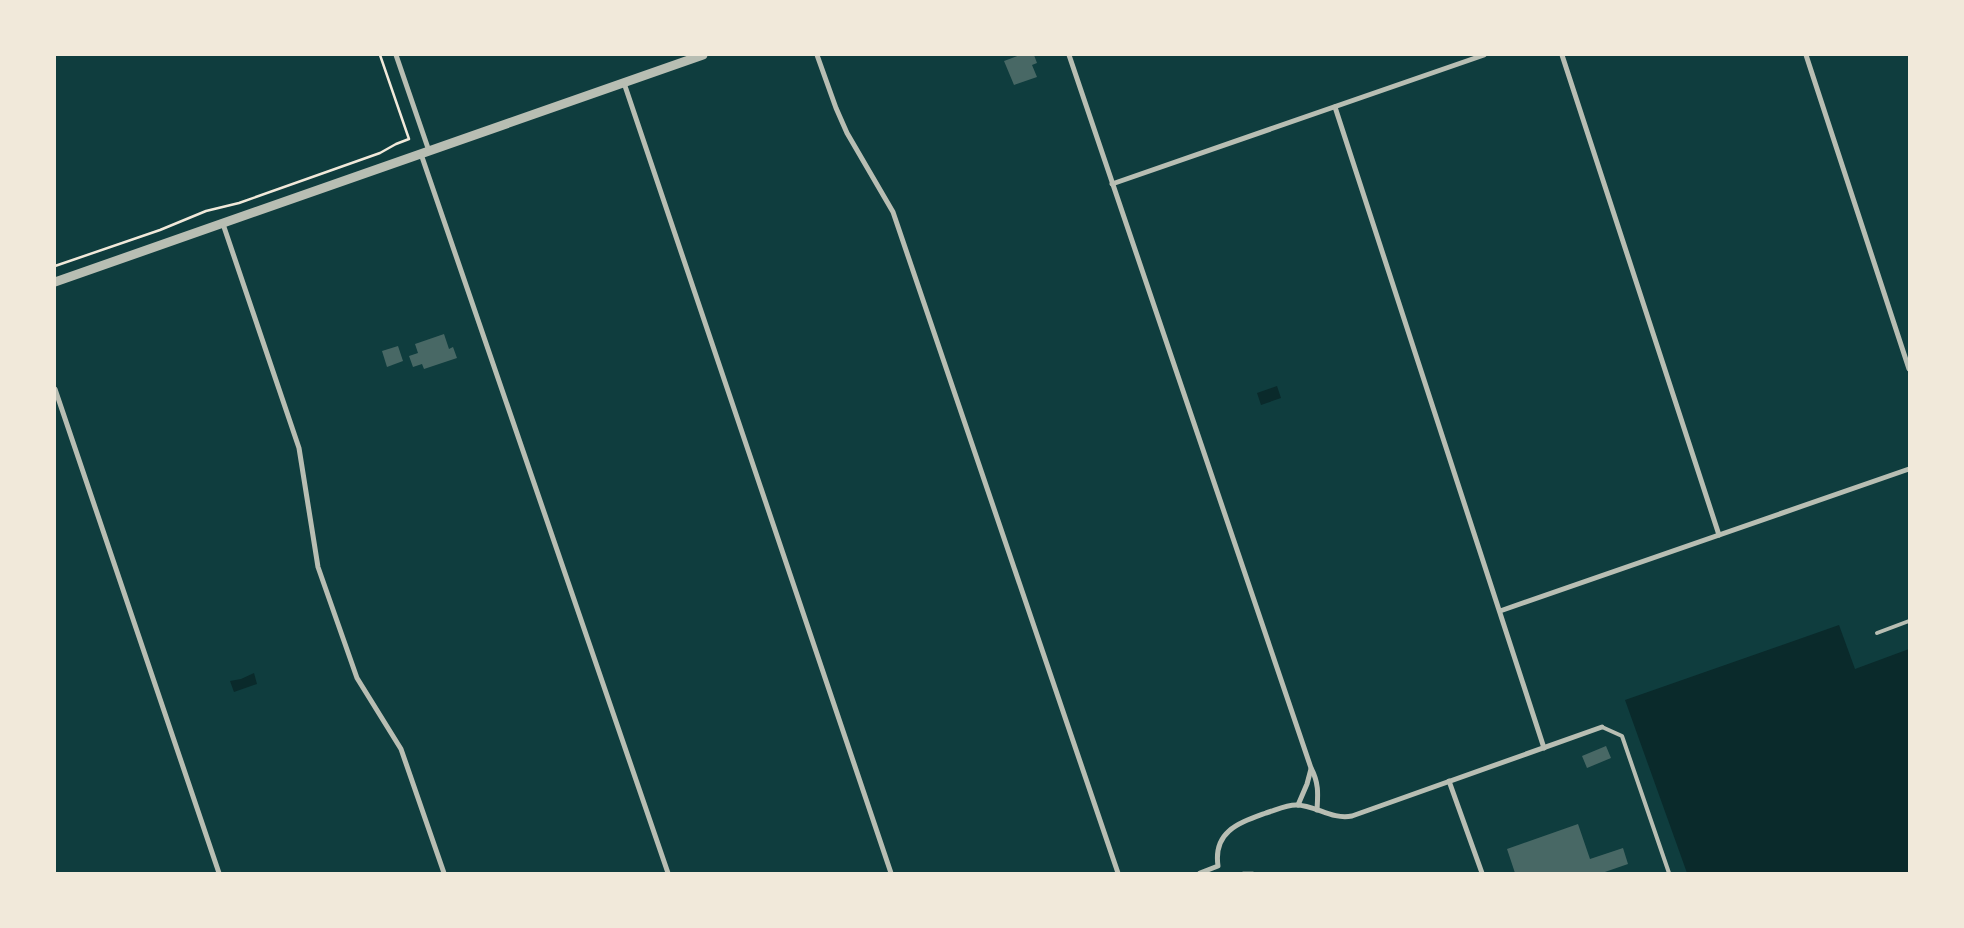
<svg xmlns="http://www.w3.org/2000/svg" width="1964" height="928" viewBox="0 0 1964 928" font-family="Karla,sans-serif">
<rect width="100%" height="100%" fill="#0f3d3e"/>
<g fill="#0a2a2b">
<path d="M1277,386L1281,398L1261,405L1257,393Z"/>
<path d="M1839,625L1855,669L1909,649V873H1687L1625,700Z"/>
<path d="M254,673L257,684L234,692L230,681L241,679Z"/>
</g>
<g fill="#486865">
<path d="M1020,55H1034L1037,63L1032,65L1037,77L1014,85L1004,61Z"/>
<path d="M444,334L449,349L453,347L457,358L424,369L422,364L413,367L409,356L418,353L415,344Z"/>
<path d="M398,346L403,361L387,367L382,351Z"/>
<path d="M1606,746L1611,758L1587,768L1582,756Z"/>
<path d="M1578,824L1590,859L1623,848L1628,864L1602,873H1515L1507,849Z"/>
</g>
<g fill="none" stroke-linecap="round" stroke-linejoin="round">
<g stroke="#f1e9da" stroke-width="2.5">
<path d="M55,266L160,230L206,211L239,203L380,153L396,144L409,139L380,55"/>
<path d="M1243,873H1253"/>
</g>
<g stroke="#b8beb3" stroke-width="4">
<path d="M1877,633L1909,621"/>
<path d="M1602,727L1622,736L1669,873"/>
</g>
<g stroke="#b8beb3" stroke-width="5">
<path d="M396,55L429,151"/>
<path d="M817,55L836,108L847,133L893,212L1118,873"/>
<path d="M1069,55L1311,768C1319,783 1318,794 1317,810"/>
<path d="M1562,55L1719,535"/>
<path d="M1806,55L1909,369"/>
<path d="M624,83L891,873"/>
<path d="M1335,107L1544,748"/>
<path d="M421,154L668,873"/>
<path d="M1112,184L1484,55"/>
<path d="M223,224L299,448L318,567L357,678L401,749L444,873"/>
<path d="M55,389L219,873"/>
<path d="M1500,611L1909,469"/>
<path d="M1449,781L1482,873"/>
<path d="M1298,805L1307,784L1311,769"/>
<path d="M1200,873L1218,866C1213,831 1239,823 1266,813C1276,810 1286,805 1296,805C1316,805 1331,820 1352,816L1602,727"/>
</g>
<path stroke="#b8beb3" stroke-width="9" d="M55,282L703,55"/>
</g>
<rect width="1964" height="928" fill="none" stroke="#f1e9da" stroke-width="112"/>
</svg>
